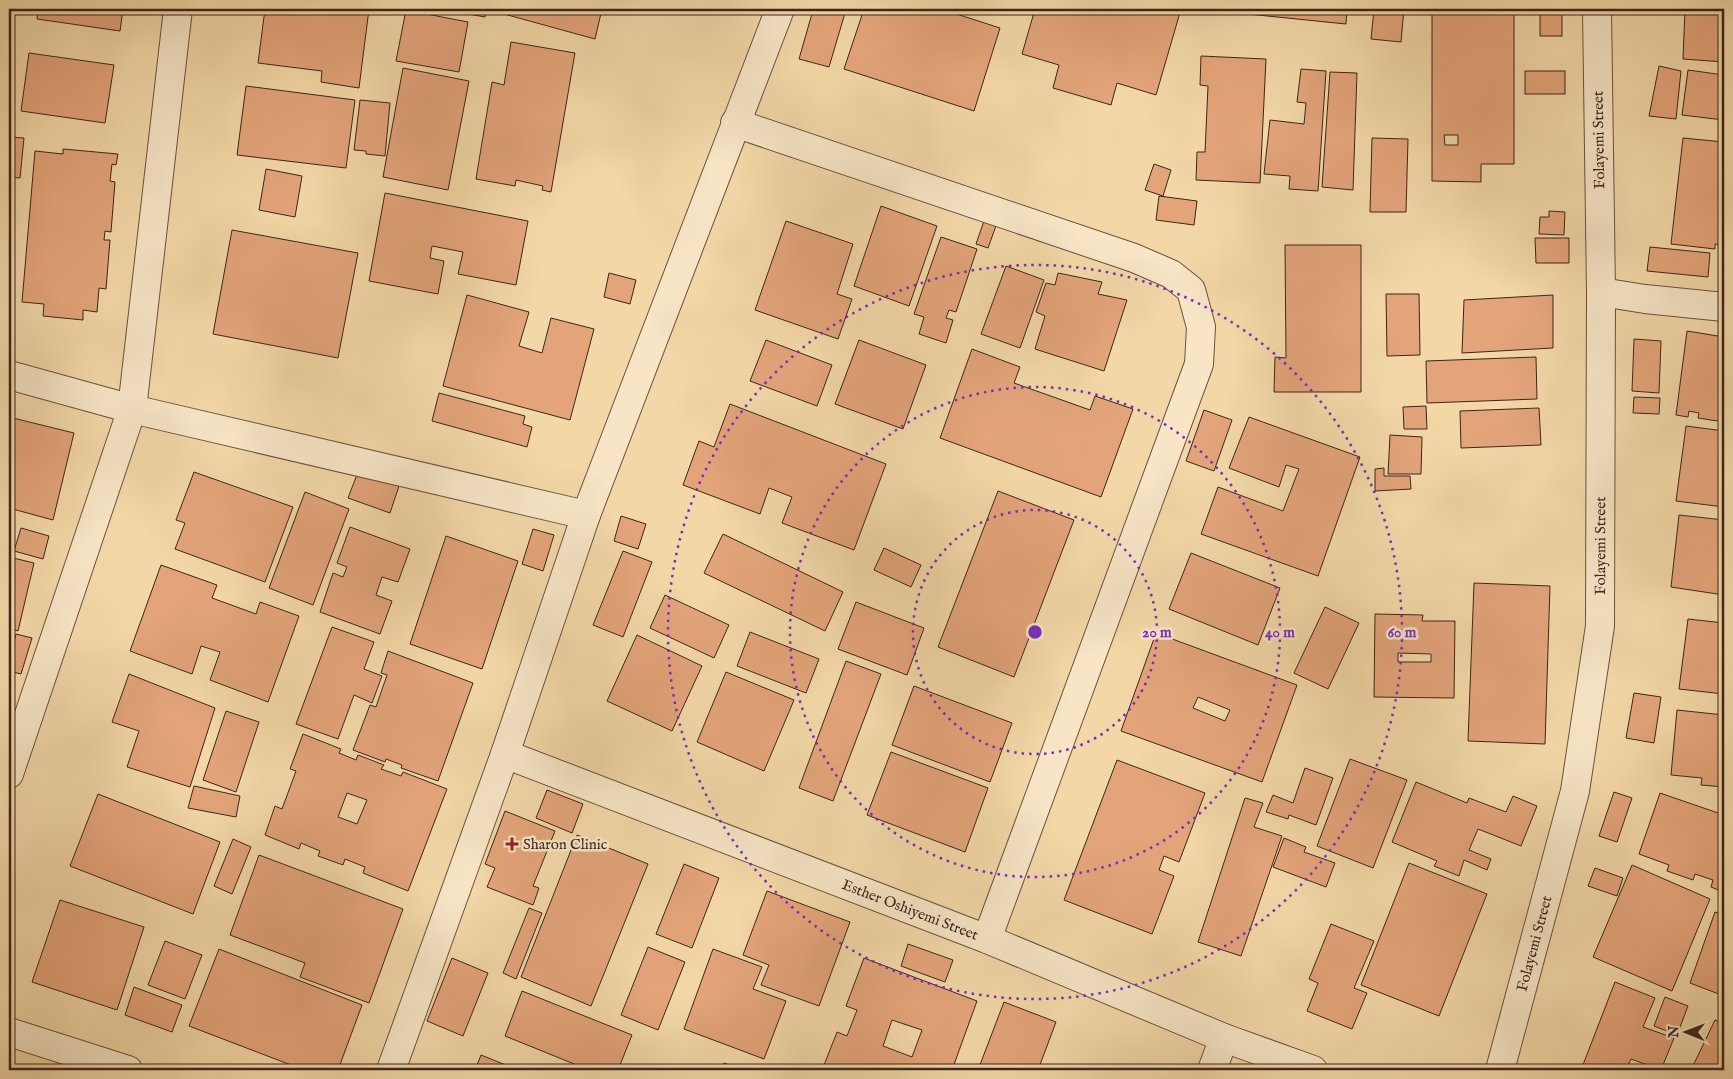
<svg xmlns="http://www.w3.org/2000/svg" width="1733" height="1079" viewBox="0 0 1733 1079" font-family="'IM FELL English',serif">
<rect width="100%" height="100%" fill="#f3d7a7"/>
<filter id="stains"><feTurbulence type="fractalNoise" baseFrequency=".004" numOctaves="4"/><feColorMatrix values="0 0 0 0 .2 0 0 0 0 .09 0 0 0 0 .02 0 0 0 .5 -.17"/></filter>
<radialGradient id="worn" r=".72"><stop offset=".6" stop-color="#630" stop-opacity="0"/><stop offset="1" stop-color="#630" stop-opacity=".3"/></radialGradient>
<g fill="#e3a47a" stroke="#3d251c" fill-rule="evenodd">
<path d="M38,9H123L120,31L37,19Z"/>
<path d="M265,9H369L359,88L321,82L322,71L258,63Z"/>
<path d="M440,9H487L485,17Z"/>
<path d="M506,9H602L595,39L504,14Z"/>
<path d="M823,9H832L845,13L829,67L799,59L813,10L822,12Z"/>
<path d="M864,9H941L1000,28L974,111L844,69Z"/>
<path d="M1035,9H1181L1156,95L1117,83L1111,105L1053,88L1059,65L1022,54Z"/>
<path d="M1228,9H1347L1346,24L1228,12Z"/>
<path d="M1374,9H1404L1401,42L1371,39Z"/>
<path d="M1514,9V164H1481V182L1432,181V10ZM1444,135H1458V145H1445Z"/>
<rect x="1540" y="9" width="22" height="27"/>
<path d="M1685,9H1724V62L1683,59Z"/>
<path d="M406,10L468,22L459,72L396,61Z"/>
<path d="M511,42L575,53L551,192L542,190L543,186L516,180L515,186L476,179L492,82L504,85Z"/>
<path d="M29,53L114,65L105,123L21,111Z"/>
<path d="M1201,56L1266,59L1260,183L1196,180L1197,152H1205L1208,86L1200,85Z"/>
<path d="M1659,66L1681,71L1676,119L1649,116Z"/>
<path d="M403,68L469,81L448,190L383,177Z"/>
<path d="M1301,69L1326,71L1318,191L1289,189L1290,176L1264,174L1270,120L1304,124L1306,103L1297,102Z"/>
<path d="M1688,70L1724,75V120L1682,115Z"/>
<rect x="1525" y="71" width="40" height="23"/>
<path d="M1330,72L1357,73L1353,190L1322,187Z"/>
<path d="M246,86L355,100L346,168L237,155Z"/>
<path d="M360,100L390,103L385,156L366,154V151L354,150Z"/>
<path d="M9,137L24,138L20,178L9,177Z"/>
<path d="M1372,138L1408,139L1406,212H1370Z"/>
<path d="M1683,138L1724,142V245L1715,244V249L1671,244Z"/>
<path d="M63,149L118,154L116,165L112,164L110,181L115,182L111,232L105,231L104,240H110L106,289L99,288L97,312L83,310V320L43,316L44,304L22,302L35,151L63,154Z"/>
<path d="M1154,164L1171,170L1163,196L1145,190Z"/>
<path d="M266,169L302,176L295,217L259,210Z"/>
<path d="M385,193L528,221L516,285L458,274L463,252L432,246L430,258L444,261L438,294L369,281Z"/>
<path d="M1159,196L1197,201L1194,225L1156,220Z"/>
<path d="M881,206L937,226L909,306L854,286Z"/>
<path d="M1549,211L1565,212L1564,235L1539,234L1540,217H1549Z"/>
<path d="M985,218L997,223L988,248L976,244Z"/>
<path d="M786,221L853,244L837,294L852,299L838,339L755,310Z"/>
<path d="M232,230L358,253L338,358L213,334Z"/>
<path d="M941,237L977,249L956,312L949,310L946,318L953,320L946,343L919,334L924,317L914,314Z"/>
<path d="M1535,238H1569V263H1536Z"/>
<path d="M1285,245H1361V392H1274L1275,357L1286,358Z"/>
<path d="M1650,247L1710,253L1708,277L1647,271Z"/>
<path d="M1006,266L1044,280L1020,348L981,334Z"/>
<path d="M609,273L636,280L630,304L604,297Z"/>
<path d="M1058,273L1102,282L1098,294L1127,300L1104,371L1035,349L1045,316L1036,312L1046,283L1055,285Z"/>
<path d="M1386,294H1419L1420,355L1387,356Z"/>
<path d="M467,295L529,312L519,346L542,353L551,318L594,329L570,420L443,386Z"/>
<path d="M1553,295V348L1462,353L1464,300Z"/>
<path d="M1687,331L1724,337V422L1698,418L1699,413L1689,411L1688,417L1676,415Z"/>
<path d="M1634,339L1661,341L1659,393L1632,391Z"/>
<path d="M766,340L832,365L817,406L750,381Z"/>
<path d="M859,340L926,365L903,429L835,404Z"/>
<path d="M972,349L1020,367L1014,383L1090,410L1095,396L1133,409L1101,497L940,438Z"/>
<path d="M1536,357L1537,399L1427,403L1426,361Z"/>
<path d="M439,393L525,416L523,424L532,427L527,447L432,421Z"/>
<path d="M1634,397L1660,398L1659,414L1633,413Z"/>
<path d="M730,404L886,464L854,550L782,523L792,497L769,488L760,514L683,485L699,441L714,447Z"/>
<path d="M1426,406L1427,429H1404L1403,407Z"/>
<path d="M1539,408L1541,445L1461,448L1460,411Z"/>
<path d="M1204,410L1232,420L1214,471L1186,461Z"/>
<path d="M9,417L74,433L53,520L9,508Z"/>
<path d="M1249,417L1360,457L1318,576L1201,534L1218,487L1283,511L1299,469L1286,465L1279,487L1229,468Z"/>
<path d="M1686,426L1724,431V507L1676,501Z"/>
<path d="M1390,435L1422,437L1421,474H1388Z"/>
<path d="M1384,468V476H1410L1411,489L1375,491V469Z"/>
<path d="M194,472L293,507L265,582L175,549L185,523L176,520Z"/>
<path d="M358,472L399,486L390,513L348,498Z"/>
<path d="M998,491L1074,520L1014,677L938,647Z"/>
<path d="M305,492L349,509L313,605L269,588Z"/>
<path d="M1679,515L1724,520V595L1671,587Z"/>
<path d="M621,516L646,524L638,549L614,541Z"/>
<path d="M350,527L410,549L398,582L382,577L376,595L392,601L380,634L320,612L333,573L343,577L347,567L337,563Z"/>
<path d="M21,528L49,536L43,559L14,551Z"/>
<path d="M533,529L554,535L543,571L522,564Z"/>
<path d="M723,534L843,592L825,631L704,573Z"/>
<path d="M446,536L518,561L482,669L410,644Z"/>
<path d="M884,548L921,565L911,587L874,570Z"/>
<path d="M623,551L652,562L623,637L593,625Z"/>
<path d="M1191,553L1280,588L1258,645L1169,609Z"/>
<path d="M9,557L34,563L18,631L9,628Z"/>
<path d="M161,565L217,585L212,598L256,614L260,602L299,616L268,702L210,680L220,652L201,646L192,674L130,651Z"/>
<path d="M1474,583L1550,586L1545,744L1468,741Z"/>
<path d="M665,595L729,625L714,658L650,628Z"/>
<path d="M856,602L924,628L907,675L838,649Z"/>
<path d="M1325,607L1359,623L1328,689L1294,673Z"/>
<path d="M1375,614L1423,615L1422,621H1455L1454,698L1374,697ZM1398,653L1431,654V662H1398Z"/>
<path d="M1688,619L1724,623V694L1679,689Z"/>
<path d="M332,627L374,642L364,669L382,676L372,703L354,695L338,739L296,724Z"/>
<path d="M750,632L819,659L806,693L737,666Z"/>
<path d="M1156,633L1297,685L1262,782L1121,731ZM1198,697L1230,710L1225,721L1193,708Z"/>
<path d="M16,634L32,638L21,674L9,671V659Z"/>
<path d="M637,635L702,666L672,731L607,701Z"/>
<path d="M388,651L473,683L438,781L401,768L402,765L386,759L385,762L353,750L370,705L376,707L387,675L381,673Z"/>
<path d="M846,661L881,674L833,801L799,788Z"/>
<path d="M726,672L794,700L764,771L697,742Z"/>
<path d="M129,674L215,708L190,787L127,767L139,731L112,722Z"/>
<path d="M914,686L1012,723L990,782L892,745Z"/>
<path d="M1634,693L1661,697L1654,743L1626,738Z"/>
<path d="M1677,710L1724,715V787L1701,785L1702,778L1671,775Z"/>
<path d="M226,711L259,722L236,792L203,780Z"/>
<path d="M303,734L341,749L339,753L356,760L358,755L384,765L381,769L401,776L403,772L447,789L408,891L363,873L365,867L345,859L343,865L318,856L320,851L301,843L299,849L265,835L275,806L282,809L296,771L290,769ZM347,793L367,800L357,824L338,817Z"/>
<path d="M891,752L988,788L965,852L867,815Z"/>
<path d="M1350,759L1407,780L1373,868L1317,846Z"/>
<path d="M1117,760L1205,793L1179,862L1164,856L1159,870L1174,876L1152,934L1064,900Z"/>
<path d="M1305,768L1333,778L1316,825L1289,815L1288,819L1266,812L1273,795L1293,803Z"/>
<path d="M1416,782L1467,803L1469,798L1506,812L1513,796L1537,806L1521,846L1478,829L1469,850L1491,859L1487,870L1464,860L1459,876L1434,866L1437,861L1392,842Z"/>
<path d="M194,786L240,796L236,817L188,808Z"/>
<path d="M547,790L583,804L572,833L536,818Z"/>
<path d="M1614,792L1632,798L1617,842L1599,836Z"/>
<path d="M1660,793L1724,815V892L1711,887L1713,880L1695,874L1693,880L1667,871L1669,865L1639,854Z"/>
<path d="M98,794L220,842L193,914L70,866Z"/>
<path d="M1245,798L1263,803L1254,827L1282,836L1241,956L1198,942Z"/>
<path d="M505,811L555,831L533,886L539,888L533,905L487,887L495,868L485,864Z"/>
<path d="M577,835L648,864L591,1006L521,977Z"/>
<path d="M1284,838L1306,847L1304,852L1335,863L1326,887L1273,867Z"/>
<path d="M233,839L251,847L232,894L214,886Z"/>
<path d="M259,855L403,909L369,1003L300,977L305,963L230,935Z"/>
<path d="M1409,863L1487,894L1439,1016L1361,985Z"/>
<path d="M684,864L719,878L692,948L656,934Z"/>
<path d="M1632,865L1710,899L1672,991L1593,957Z"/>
<path d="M1595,868L1623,878L1617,896L1588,886Z"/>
<path d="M767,891L850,922L819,1006L761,985L769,965L743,955Z"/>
<path d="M60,900L144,927L117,1010L32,982Z"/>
<path d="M529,908L542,913L516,979L503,973Z"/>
<path d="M1715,912L1724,915V996L1690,983Z"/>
<path d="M1331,924L1374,941L1354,988L1367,993L1352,1029L1307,1011L1318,983L1309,979Z"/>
<path d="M165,941L202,955L185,999L148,985Z"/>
<path d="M908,944L953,960L945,982L901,966Z"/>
<path d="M648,947L685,962L658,1030L621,1015Z"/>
<path d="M219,949L362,1005L338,1070H304L189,1026Z"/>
<path d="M713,949L762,967L753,989L786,1001L764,1059L684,1029Z"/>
<path d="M452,958L488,973L463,1036L427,1021Z"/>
<path d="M864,958L977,1001L952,1070H838L824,1065L837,1032L847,1036L857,1010L846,1006ZM892,1020L922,1030L912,1057L883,1046Z"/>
<path d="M1615,982L1655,998L1643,1027L1674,1038L1661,1070L1631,1059L1626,1070H1581Z"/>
<path d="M134,987L182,1005L172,1032L125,1015Z"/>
<path d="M522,991L632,1035L618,1070H589L505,1036Z"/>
<path d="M1665,997L1688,1006L1677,1035L1654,1026Z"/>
<path d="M1004,1002L1056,1022L1038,1070H978Z"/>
<path d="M1715,1020L1724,1024V1070H1691Z"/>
<path d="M481,1055L518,1070H475Z"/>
<path d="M724,1063L743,1070H721Z"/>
</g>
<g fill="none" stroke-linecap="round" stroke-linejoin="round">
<g stroke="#6a523f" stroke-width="30">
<g id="minor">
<path d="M735,123L1134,258L1171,274L1191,290L1201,327L1199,364L987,939"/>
<path d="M1601,292L1645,299L1724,307"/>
<path d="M9,375L132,409L586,515"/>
<path id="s1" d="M505,754L987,939L1224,1038L1313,1070"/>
<path d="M9,774L132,409L178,9"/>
<path d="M9,1032L128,1070"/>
<path d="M391,1070L505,754L586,515L780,9"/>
<path d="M1212,1070L1224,1038"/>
<path id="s2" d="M1500,1070L1575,791L1600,626L1601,292L1597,9"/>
</g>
</g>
<use href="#minor" stroke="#f7e5c6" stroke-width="28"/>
</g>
<g fill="none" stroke="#7b2cbf" stroke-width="2.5" stroke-dasharray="2.5 5">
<circle cx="1035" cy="632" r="122"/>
<circle cx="1035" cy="632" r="245"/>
<circle cx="1035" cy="632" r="367"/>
</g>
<path fill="#8f2418" stroke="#f7e5c6" stroke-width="2" d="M509.5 836.5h5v5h5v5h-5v5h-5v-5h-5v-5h5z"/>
<g text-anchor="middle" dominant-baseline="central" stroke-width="5" stroke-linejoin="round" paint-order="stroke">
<g font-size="15" fill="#3d251c" stroke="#f7e5c6">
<text transform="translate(1599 140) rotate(-91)">Folayemi Street</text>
<text stroke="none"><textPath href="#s2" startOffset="536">Folayemi Street</textPath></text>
<text stroke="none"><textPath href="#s1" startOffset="434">Esther Oshiyemi Street</textPath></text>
<text stroke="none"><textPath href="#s2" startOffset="131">Folayemi Street</textPath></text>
</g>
<g font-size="15" fill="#3d251c" stroke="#f7e5c6" text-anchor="start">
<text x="523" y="844">Sharon Clinic</text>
</g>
</g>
<circle cx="1035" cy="632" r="8" fill="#7b2cbf" stroke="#f7e5c6" stroke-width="2.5"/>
<g font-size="15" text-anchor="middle" font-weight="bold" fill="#7b2cbf" stroke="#f7e5c6" stroke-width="5" stroke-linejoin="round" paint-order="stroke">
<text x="1157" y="637">20 m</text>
<text x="1280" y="637">40 m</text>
<text x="1402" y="637">60 m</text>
</g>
<rect width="1733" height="1079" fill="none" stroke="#f3d7a7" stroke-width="30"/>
<rect x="10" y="10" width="1713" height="1059" fill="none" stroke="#3d251c" stroke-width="2.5"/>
<rect x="15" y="15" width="1703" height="1049" fill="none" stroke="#3d251c"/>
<g transform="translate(1686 1032) rotate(271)" stroke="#f7e5c6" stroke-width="4" paint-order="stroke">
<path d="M0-4L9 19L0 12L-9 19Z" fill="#3d251c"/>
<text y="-8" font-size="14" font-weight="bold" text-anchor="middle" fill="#3d251c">N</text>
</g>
<rect width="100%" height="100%" filter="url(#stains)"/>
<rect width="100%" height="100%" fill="url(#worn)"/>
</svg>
